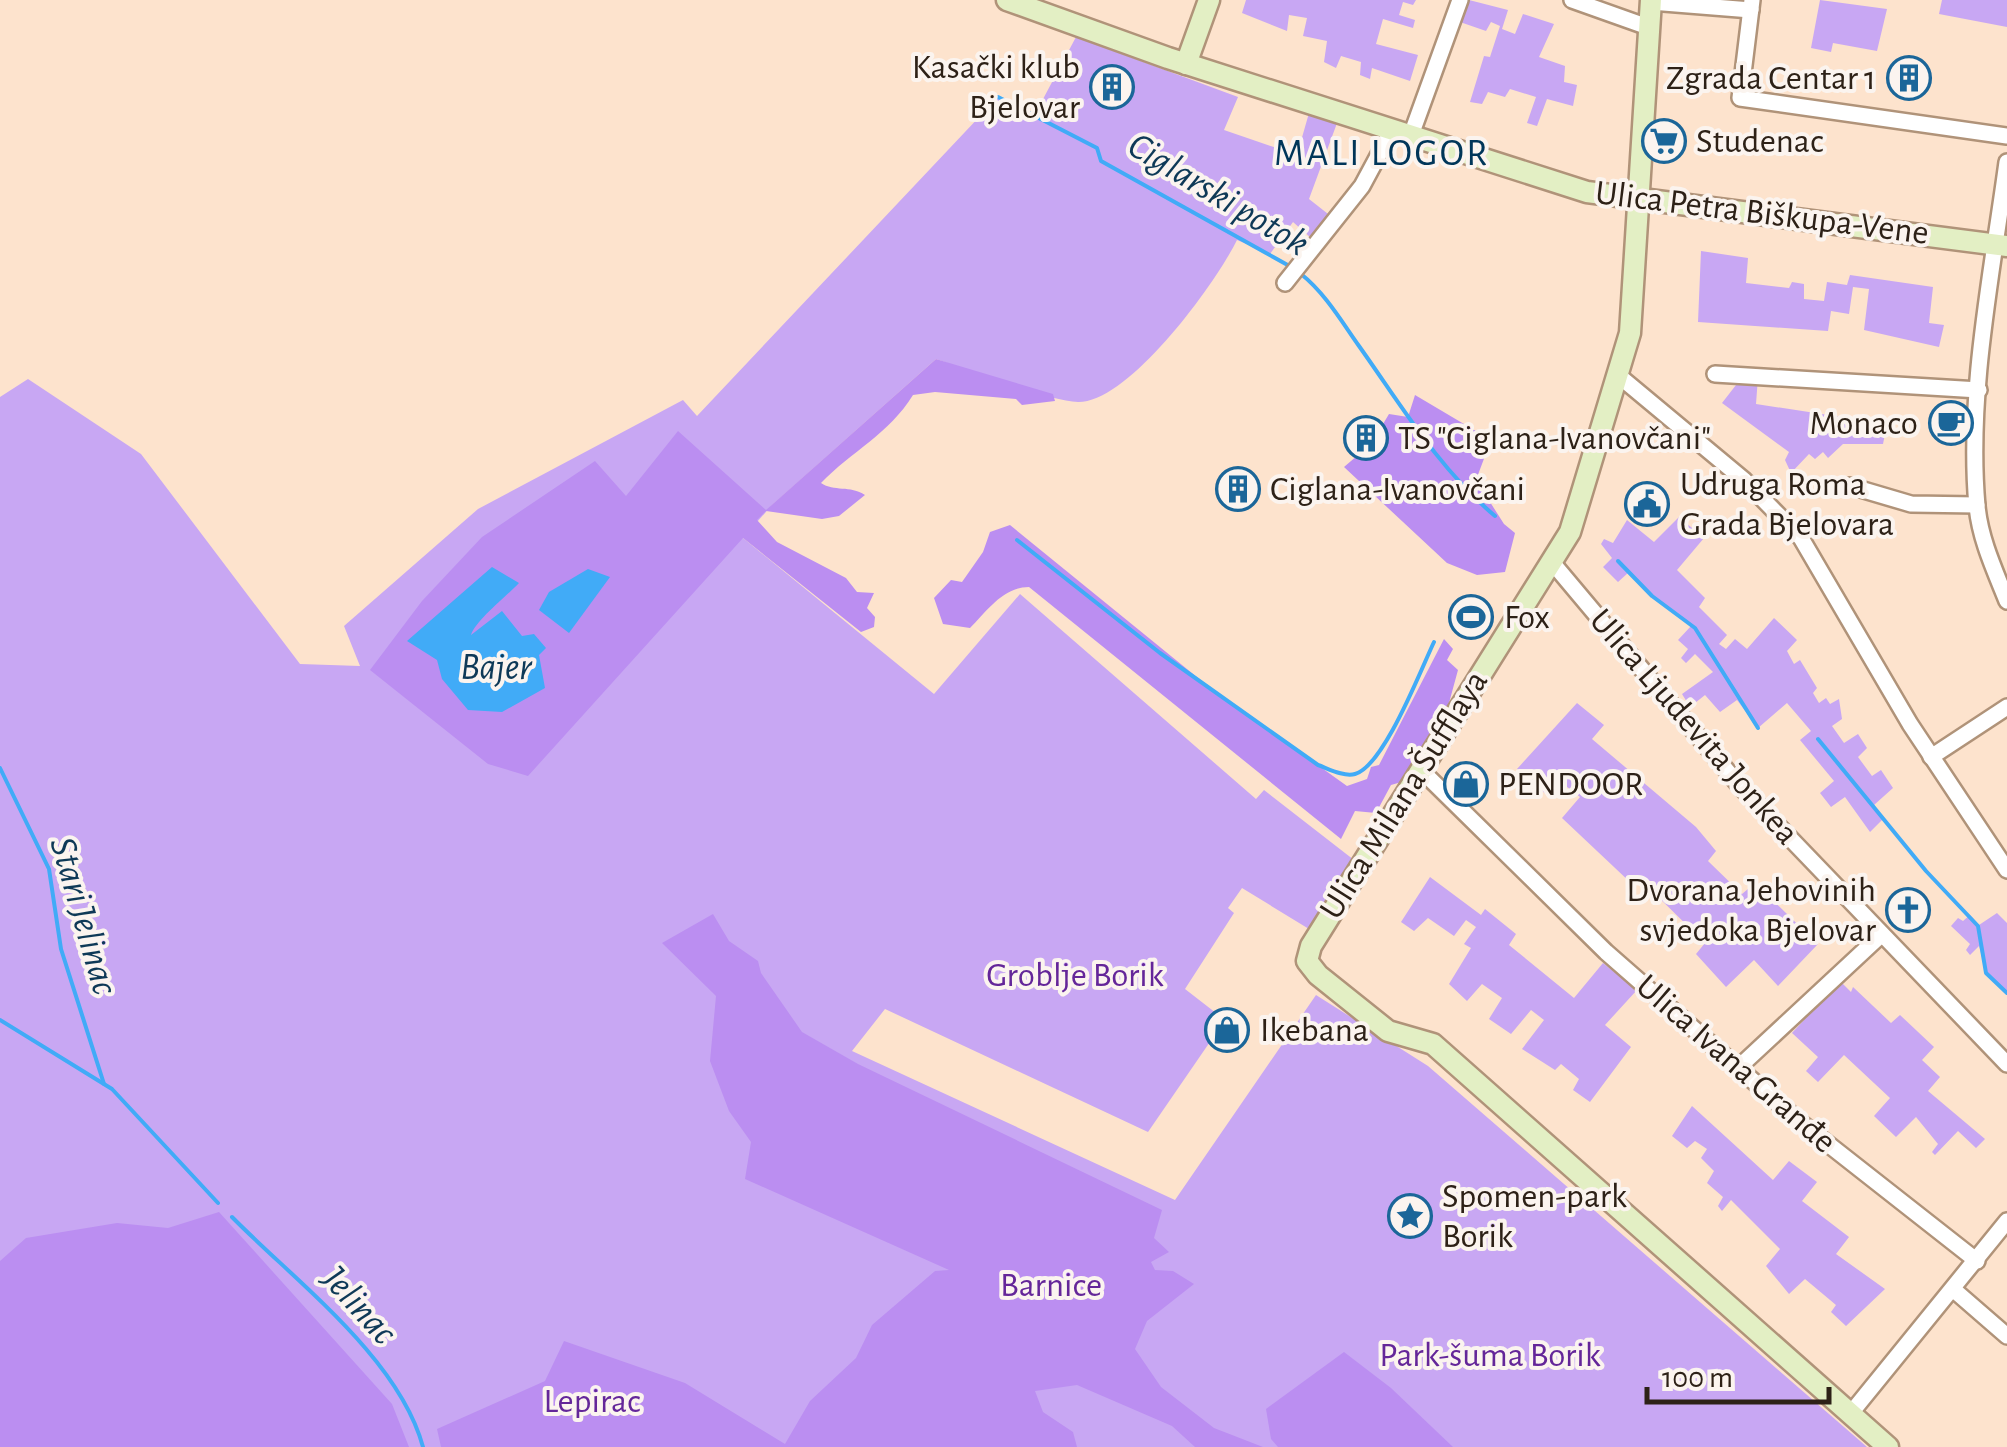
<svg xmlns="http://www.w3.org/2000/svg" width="2007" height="1447" viewBox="0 0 2007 1447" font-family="'Alegreya Sans',sans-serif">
<rect width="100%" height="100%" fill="#fde3cd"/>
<g fill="#c8a7f3">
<path d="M1246,0H1416L1413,5L1403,2L1399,15L1415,20L1413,28L1383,19L1376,44L1418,55L1410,81L1372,68L1370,79L1360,75L1361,62L1341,56L1336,68L1324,62L1327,41L1303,36L1307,18L1289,15L1287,31L1242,13Z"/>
<path d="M1469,0L1508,10L1502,29L1515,34L1523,14L1554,24L1539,57L1565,66L1564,82L1577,85L1573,106L1547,99L1537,126L1527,123L1536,97L1510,89L1505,97L1488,92L1482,104L1470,102L1484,56L1490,57L1500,26L1491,22L1486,31L1460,22Z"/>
<path d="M1820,0L1887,9L1877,51L1833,43L1831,52L1811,48Z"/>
<path d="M1942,0H2007V27L1939,14Z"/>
<path d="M1076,37L1238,97L1224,130L1297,155L1311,106L1340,115L1309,199L1337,221L1319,245L1293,222L1270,254L1237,240C1216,283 1129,403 1078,402C1047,401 968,370 936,359L772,505L743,538L934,694L1020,594L1256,799L1264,790L1354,860L1309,929L1242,888L1228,908L1234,913L1185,989L1225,1020L1148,1132L885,1009L852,1051L1175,1200L1316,995L1428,1066L1867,1447H0V397L28,379L141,454L300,664L360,666L344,626L478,509L683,400L697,416L998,97L1034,116Z"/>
<path d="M1701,251L1748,258L1746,283L1789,288L1792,282L1804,284V299L1824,301L1827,282L1847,285L1850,275L1933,287L1929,323L1944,325L1939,347L1864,330L1869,289L1853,287L1849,314L1831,311L1828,331L1698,322Z"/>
<path d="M1743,376L1758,377L1756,404L1887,424L1883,444H1843L1828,458L1823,452L1815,459L1809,454L1791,473L1785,460L1789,452L1722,403Z"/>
<path d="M1679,517L1704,538L1677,570L1705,598L1699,607L1727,635L1719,644L1726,649L1735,639L1747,649L1774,618L1797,640L1787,651L1794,664L1800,660L1817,688L1813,693L1819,703L1826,698L1830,704L1839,699L1842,719L1832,726L1844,743L1858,734L1867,748L1858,757L1872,776L1881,770L1893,788L1874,805L1884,818L1870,832L1845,797L1831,807L1820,793L1834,781L1800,740L1811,731L1787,703L1758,728L1737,700L1720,712L1705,695L1690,707L1682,694L1713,672L1695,654L1686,663L1681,658L1688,649L1678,640L1692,625L1652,596L1629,572L1618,582L1603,567L1612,558L1601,544L1604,539L1613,543L1627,520L1654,542Z"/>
<path d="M1577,703L1604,725L1592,739L1696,827L1716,851L1708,861L1742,894L1755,883L1818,944L1778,986L1754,960L1726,987L1696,954L1705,943L1646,885L1637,877L1632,884L1562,818L1580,797L1562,783L1548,796L1517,769Z"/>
<path d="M1430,877L1481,915L1485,909L1516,934L1509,945L1574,998L1603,963L1637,990L1605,1025L1631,1047L1590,1102L1573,1090L1579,1079L1561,1064L1555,1070L1522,1049L1544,1020L1531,1010L1511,1034L1489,1019L1502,998L1482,984L1467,1001L1449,984L1471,948L1464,944L1476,927L1466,920L1454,936L1428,918L1414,931L1401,922Z"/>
<path d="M1997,913L2007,923V993L1986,973L1979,946L1970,955L1966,950L1970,944L1951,926L1958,918L1963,921L1970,915L1979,925Z"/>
<path d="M1840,981L1851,992L1853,987L1891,1023L1900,1015L1934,1047L1922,1060L1940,1077L1928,1091L1985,1139L1976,1148L1958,1131L1935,1155L1932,1152L1938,1144L1916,1117L1896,1137L1874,1116L1890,1098L1844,1055L1818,1082L1806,1071L1818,1057L1792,1033Z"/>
<path d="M1692,1106L1773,1180L1789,1161L1817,1182L1802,1201L1849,1237L1836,1254L1885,1289L1846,1326L1831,1312L1836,1305L1805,1279L1789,1294L1766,1266L1780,1249L1731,1200L1722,1211L1718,1206L1723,1197L1707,1183L1714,1171L1701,1158L1707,1149L1695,1141L1687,1148L1672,1136Z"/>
</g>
<g fill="#bb8ef1">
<path d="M936,359L1053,394L1055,401L1022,405L1016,399L935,392L913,395C889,434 852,451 821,483C834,492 850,485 865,495L839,516L822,519L766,511L757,520L777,542L846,578L857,592L874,593L867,608L875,617L874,627L861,632L743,538L528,776L488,764L370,670L422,601L482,537L595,461L626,496L678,431L766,510Z"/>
<path d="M1415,395L1491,440L1476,480L1504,524L1515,533L1505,572L1477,575L1447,563L1344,467L1371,444L1389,414L1408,417Z"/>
<path d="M1010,525L1214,691L1347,786L1367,779L1371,767L1379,765L1444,639L1453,649L1447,660L1458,670L1449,703L1405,781L1391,785L1376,813L1355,811L1341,839L1029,587C1003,587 987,611 970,628L943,624L934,598L951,580L962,582L983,552L990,532Z"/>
<path d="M713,914L729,941L758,961L761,973L802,1032L858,1064L1162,1210L1154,1238L1169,1252L1151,1262L1155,1270L1173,1271L1194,1284L1147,1321L1135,1349L1161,1387L1214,1428L1263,1447H1195L1172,1426L1077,1385L1035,1391L1043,1412L1073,1432L1077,1447H441L437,1429L545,1381L564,1341L685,1383L785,1444L810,1401L856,1358L872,1325L935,1271L949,1270L745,1179L751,1142L729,1111L710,1061L716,996L662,943Z"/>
<path d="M219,1212L392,1404L409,1447H0V1261L26,1238L117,1223L168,1228Z"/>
<path d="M1344,1352L1391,1388L1453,1447H1278L1271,1439L1266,1409Z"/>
</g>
<g fill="#41abf7">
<path d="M492,567L519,583C506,597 476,620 471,635L502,611L522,636L534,634L546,648L539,655L545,688L502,712L468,710L442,679L437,660L407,641Z"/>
<path d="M588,569L610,577L569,633L539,610L549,592Z"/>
</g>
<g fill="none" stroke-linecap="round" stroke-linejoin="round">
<g stroke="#41abf7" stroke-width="4">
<path d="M998,97L1097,148L1101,161L1293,268"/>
<path d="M1301,274C1325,293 1342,322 1359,346C1401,405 1439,469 1495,516"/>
<path d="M1017,540L1160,653L1318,765C1329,769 1344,777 1355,774C1384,766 1421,669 1434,642"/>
<path d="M1618,561L1652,596L1695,628L1758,728"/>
<path d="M1818,739L1926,871L1978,926L1986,973L2007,993"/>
<path d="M0,768L49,869L61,949L104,1084"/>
<path d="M0,1020L112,1089L218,1203"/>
<path d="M232,1217C295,1281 399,1358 423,1447"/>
</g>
<g stroke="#b09379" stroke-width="20">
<g id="street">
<path d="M1572,0L1648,27"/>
<path d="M1752,0L1740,98L2007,136"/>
<path d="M1651,2L1751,10"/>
<path d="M1410,138L1460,0"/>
<path d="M2007,162C1992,274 1967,393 1977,506C1980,539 1995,571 2007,601"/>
<path d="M1285,283L1362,186L1391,132"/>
<path d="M1715,374L1979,390"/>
<path d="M1619,376L1744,480L1801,538L1910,724L2007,870"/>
<path d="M1850,486L1911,504L1977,505"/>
<path d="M1551,561L1739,785L2007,1064"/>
<path d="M1931,757L2007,707"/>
<path d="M1420,769L1606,952L1800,1122L1977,1261"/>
<path d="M1738,1068L1881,935"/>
<path d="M1954,1290L2007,1336"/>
<path d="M1851,1413L2007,1221"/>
</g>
</g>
<g stroke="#b09379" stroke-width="25">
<g id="secondary">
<path d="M1007,0L1168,58L1587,192L2007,246"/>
<path d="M1651,0L1630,333L1570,532L1311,946L1307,961L1318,975L1388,1031L1433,1044L1888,1447"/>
<path d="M1186,64L1209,0"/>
</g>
</g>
<use href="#street" stroke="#fff" stroke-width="15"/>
<use href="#secondary" stroke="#e3efc4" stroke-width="20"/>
</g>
<defs>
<g id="building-ring" transform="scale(2.25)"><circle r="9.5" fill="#fbf4ef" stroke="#1b6699" stroke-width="1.5"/><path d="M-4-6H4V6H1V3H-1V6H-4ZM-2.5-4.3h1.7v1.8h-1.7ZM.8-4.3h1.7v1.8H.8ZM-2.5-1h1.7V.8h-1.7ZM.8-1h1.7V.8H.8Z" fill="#1b6699"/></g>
<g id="supermarket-ring" transform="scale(2.25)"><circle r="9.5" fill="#fbf4ef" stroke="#1b6699" stroke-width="1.5"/><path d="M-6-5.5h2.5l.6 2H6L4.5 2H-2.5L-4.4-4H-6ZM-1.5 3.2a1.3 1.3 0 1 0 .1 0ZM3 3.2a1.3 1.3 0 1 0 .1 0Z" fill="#1b6699"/></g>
<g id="cafe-ring" transform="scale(2.25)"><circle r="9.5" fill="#fbf4ef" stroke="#1b6699" stroke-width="1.5"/><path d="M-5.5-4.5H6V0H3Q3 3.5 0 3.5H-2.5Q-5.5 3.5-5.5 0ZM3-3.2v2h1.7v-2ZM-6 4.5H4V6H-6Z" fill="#1b6699"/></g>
<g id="civic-ring" transform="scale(2.25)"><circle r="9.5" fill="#fbf4ef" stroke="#1b6699" stroke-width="1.5"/><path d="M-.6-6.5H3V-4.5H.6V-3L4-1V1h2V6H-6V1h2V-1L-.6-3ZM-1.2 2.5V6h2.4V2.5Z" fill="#1b6699"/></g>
<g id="stadium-ring" transform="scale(2.25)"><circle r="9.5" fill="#fbf4ef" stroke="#1b6699" stroke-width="1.5"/><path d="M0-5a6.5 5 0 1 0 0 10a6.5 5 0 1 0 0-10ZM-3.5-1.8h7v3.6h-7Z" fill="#1b6699"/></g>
<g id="shop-ring" transform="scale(2.25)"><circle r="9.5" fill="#fbf4ef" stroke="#1b6699" stroke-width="1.5"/><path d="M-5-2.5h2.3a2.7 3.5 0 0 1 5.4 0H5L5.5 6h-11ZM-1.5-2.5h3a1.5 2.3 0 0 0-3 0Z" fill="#1b6699"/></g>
<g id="church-ring" transform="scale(2.25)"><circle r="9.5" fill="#fbf4ef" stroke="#1b6699" stroke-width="1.5"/><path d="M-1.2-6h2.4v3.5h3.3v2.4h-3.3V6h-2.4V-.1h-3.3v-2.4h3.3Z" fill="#1b6699"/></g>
<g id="sight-ring" transform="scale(2.25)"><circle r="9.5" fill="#fbf4ef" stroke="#1b6699" stroke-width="1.5"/><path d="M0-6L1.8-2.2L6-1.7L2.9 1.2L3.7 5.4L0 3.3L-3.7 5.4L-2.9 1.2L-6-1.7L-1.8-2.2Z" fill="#1b6699"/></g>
</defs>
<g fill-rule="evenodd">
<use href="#building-ring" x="1909" y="78"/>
<use href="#building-ring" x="1112" y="87"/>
<use href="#supermarket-ring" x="1664" y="141"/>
<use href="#cafe-ring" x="1951" y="423"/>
<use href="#building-ring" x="1366" y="438"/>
<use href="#building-ring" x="1238" y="489"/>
<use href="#civic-ring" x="1647" y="504"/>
<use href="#stadium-ring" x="1471" y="617"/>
<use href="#shop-ring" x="1466" y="784"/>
<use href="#church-ring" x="1908" y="910"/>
<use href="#shop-ring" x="1227" y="1030"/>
<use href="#sight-ring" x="1410" y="1216"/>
</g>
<g text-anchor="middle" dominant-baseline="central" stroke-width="8" stroke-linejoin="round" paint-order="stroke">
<g font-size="35" fill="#2d2117" stroke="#fbf4ef" text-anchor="start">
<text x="1080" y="67" text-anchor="end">Kasački klub<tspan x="1080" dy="40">Bjelovar</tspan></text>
<text x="1876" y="78" text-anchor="end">Zgrada Centar 1</text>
<text x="1696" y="141">Studenac</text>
<text x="1918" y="423" text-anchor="end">Monaco</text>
<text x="1398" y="438">TS "Ciglana-Ivanovčani"</text>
<text x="1680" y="484">Udruga Roma<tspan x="1680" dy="40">Grada Bjelovara</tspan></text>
<text x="1270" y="489">Ciglana-Ivanovčani</text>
<text x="1504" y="617">Fox</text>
<text x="1498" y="784">PENDOOR</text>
<text x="1876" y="890" text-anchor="end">Dvorana Jehovinih<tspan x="1876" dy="40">svjedoka Bjelovar</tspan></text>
<text x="1260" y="1030">Ikebana</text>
<text x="1442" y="1196">Spomen-park<tspan x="1442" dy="40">Borik</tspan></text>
</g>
<g font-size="35" fill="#2d2117" stroke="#fbf4ef">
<text transform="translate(1762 213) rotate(7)">Ulica Petra Biškupa-Vene</text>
<text transform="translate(1694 727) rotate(49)">Ulica Ljudevita Jonkea</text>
<text transform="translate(1404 795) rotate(-58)">Ulica Milana Šufflaya</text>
<text transform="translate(1736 1064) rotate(41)">Ulica Ivana Granđe</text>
</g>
<g font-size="35" fill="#642699" stroke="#fbf4ef">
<text x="1075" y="975">Groblje Borik</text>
<text x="1051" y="1285">Barnice</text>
<text x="1490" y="1355">Park-šuma Borik</text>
<text x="592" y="1401">Lepirac</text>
</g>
<g font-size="38" letter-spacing="2.5" fill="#003659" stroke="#fbf4ef">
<text x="1382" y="154">MALI LOGOR</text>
</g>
<g font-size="38" font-style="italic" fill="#0e3957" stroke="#fbf4ef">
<text transform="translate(1218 195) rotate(31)">Ciglarski potok</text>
<text x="496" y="668">Bajer</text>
<text transform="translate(83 916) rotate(74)">Stari Jelinac</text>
<text transform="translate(359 1306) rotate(48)">Jelinac</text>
</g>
</g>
<path d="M1647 1387v15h182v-15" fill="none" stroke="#2d2117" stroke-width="5"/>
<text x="1662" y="1387" font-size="30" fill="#2d2117" stroke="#fbf4ef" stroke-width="8" paint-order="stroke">100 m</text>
</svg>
